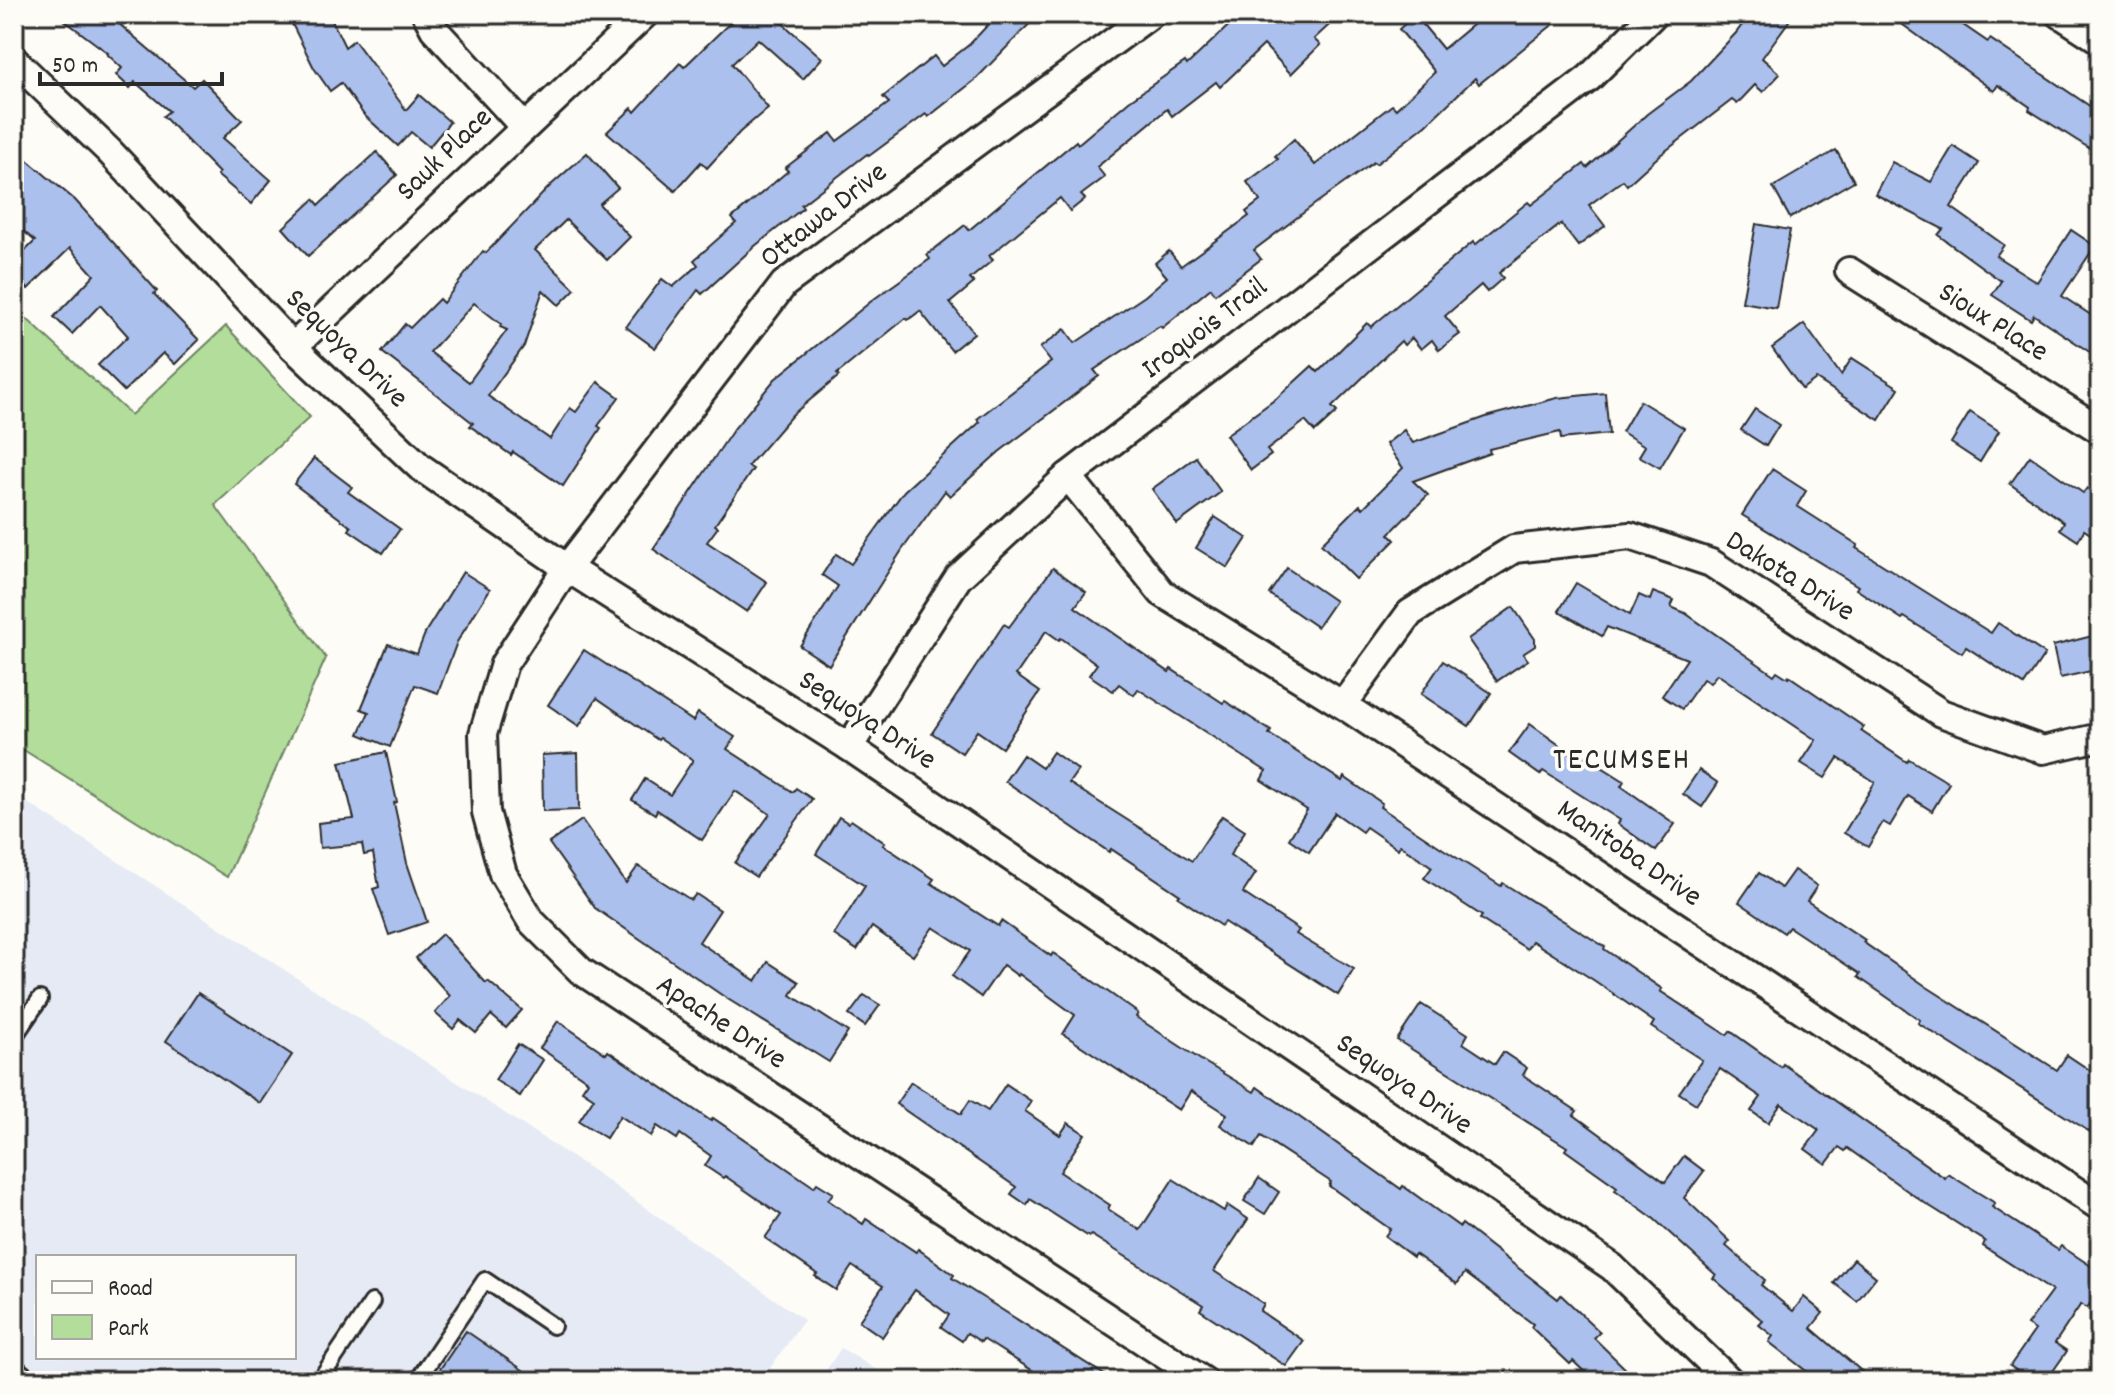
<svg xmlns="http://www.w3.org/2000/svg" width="2114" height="1395" viewBox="0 0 2114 1395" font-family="Dekko,sans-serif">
<rect width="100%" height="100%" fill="#fdfcf7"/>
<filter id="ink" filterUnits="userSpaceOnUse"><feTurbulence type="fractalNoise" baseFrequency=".0125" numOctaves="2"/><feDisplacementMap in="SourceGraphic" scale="16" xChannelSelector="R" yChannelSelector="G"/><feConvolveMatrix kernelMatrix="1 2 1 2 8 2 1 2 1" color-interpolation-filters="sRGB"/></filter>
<g filter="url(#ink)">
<g fill="#e5eaf4" fill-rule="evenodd">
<path d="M14,794L595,1172L804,1320L761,1381H14ZM38,1257H294V1357H38Z"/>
<path d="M841,1348L895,1381H819Z"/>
</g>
<path fill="#b2dd9b" stroke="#6e8463" stroke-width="2" d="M14,307L131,415L226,326L310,417L215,505L326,658L227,877L14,744Z"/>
<g fill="#acc0ee" stroke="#2b2b2b" stroke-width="2" fill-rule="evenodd">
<path d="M56,14H123L117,22L193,87L202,79L242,120L223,138L271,180L251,204L217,175L219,173L163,116L169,111L135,82L130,88L116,75L122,68L107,54L108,53Z"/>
<path d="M287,14H329L345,47L354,40L406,110L419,95L450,122L429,147L411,132L398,146L364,115L341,83L330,91L314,68Z"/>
<path d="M739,14H772L822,58L803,79L758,39L732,64L768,108L740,132L707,168L701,162L675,191L607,132L632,108L635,112L680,63L684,67Z"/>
<path d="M998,14H1039L975,80L928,117L926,114L869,156L867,154L801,205L803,208L755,246L702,294L698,290L655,348L626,327L662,279L673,287L698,265L694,260L736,223L732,218L788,171L785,168L831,133L837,141L889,103L883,97L934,56L942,66L970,44Z"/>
<path d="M1241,14H1341L1314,39L1320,45L1291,74L1264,45L1220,87L1216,82L1172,116L1167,109L1097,167L1105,177L1081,195L1085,199L1070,211L1060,198L989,256L993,260L970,279L974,283L950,303L974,333L952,351L920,311L908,320L906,318L837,374L839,376L792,415L748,466L753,469L715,525L718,527L707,542L767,582L747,612L653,549L733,430L775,379L874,299L930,259L927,255L965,225L969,230L1076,141L1078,144L1129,101L1185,62L1187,65Z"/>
<path d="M1465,14H1566L1479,84L1475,78L1426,125L1376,164L1374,162L1315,204L1254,250L1261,259L1215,294L1211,288L1162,328L1160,326L1094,370L1099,376L999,452L950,496L945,491L902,550L829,665L800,646L838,586L822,575L836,554L851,564L904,491L980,422L977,419L1051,362L1040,348L1065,329L1075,343L1145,296L1167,277L1155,263L1169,251L1181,266L1249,216L1246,212L1260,201L1247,182L1278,159L1275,156L1294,139L1315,165L1392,105L1396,109L1435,72L1399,29L1415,15L1443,49L1473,24Z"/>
<path d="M1750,14H1794L1762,58L1780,74L1763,92L1755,85L1737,104L1732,100L1659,156L1627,185L1623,180L1589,205L1605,226L1578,246L1561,224L1499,273L1503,278L1487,292L1481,285L1445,316L1460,334L1439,350L1432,340L1421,349L1412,338L1404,345L1401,341L1332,407L1337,412L1315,432L1305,421L1267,450L1271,455L1251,470L1226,435L1277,398L1312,366L1318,372L1367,323L1371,327L1473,242L1475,245L1528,202L1531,205L1584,164L1587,168L1647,114L1691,81L1736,33Z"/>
<path d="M1888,14H1947L1988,42L1990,39L2100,113V155L2029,110L2030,107L1998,85L1994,91Z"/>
<path d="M1953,146L1979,163L1951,207L2004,245L1996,256L2037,282L2071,230L2095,246L2062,296L2100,321V359L2034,315L2031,320L1992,295L2001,281L1938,235L1943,229L1875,194L1892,162L1931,182Z"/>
<path d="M14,149L75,200L157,291L154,294L199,340L175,364L163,353L124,391L98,365L128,336L100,305L72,334L54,317L94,275L70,248L28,289L14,274V262L35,241L14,223V205L23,194L14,186Z"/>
<path d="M1836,150L1854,181L1790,218L1773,187Z"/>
<path d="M377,152L397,175L308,256L283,228L314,199L319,205Z"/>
<path d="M587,153L618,188L599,204L630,237L607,260L566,220L535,250L575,289L559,305L543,290L524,346L488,396L550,439L570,408L576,412L598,382L619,397L598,426L601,428L563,486L513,452L511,455L470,426L473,423L382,352L405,324L410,328L439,299L443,303L483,251L486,253L550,186ZM474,303L501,324L500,327L507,330L469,382L430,352Z"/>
<path d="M1756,224L1790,230L1776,308L1742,302Z"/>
<path d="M1804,324L1841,375L1852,358L1899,388L1879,420L1816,379L1802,389L1772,348Z"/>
<path d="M1605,393L1609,434L1561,439L1560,432L1489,449L1490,453L1413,481L1428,495L1389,534L1395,540L1356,579L1321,544L1360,505L1363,508L1403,468L1386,444L1404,430L1413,443L1489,416L1557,398Z"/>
<path d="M1640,401L1684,428L1660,468L1639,456L1645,446L1622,432Z"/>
<path d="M1755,409L1779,425L1766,446L1741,430Z"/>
<path d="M1970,412L1999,431L1980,462L1951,443Z"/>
<path d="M2030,456L2083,493L2087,488L2100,497V540L2084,530L2078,541L2060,529L2064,522L2010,484Z"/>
<path d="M1196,457L1221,492L1177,524L1152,489Z"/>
<path d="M314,458L352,487L348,492L400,529L383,553L349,530L351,527L294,484Z"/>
<path d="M1772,469L1806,491L1797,506L1858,545L1856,548L1991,633L1998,623L2045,654L2024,685L1966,647L1962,653L1904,617L1902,619L1856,589L1858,586L1742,515Z"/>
<path d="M1215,517L1247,538L1228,568L1196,548Z"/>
<path d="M1053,568L1086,592L1075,607L1169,672L1171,669L1223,703L1225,701L1271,731L1269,734L1342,781L1344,777L1382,803L1380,807L1443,849L1501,886L1503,883L1605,947L1604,949L1662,989L1660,991L1727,1035L1730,1031L1781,1067L1783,1064L1945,1178L1948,1174L1995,1203L1992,1207L2058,1250L2061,1246L2100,1272V1289L2087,1308L2081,1304L2055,1343L2067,1351L2046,1381H2032L2010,1366L2035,1330L2027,1325L2052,1291L1983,1246L1985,1241L1920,1200L1847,1148L1845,1151L1839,1147L1826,1164L1805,1149L1819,1130L1781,1104L1768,1123L1751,1111L1761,1097L1720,1069L1696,1104L1679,1093L1702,1060L1651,1027L1654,1022L1595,981L1532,941L1527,949L1480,919L1482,916L1424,878L1432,867L1400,845L1398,849L1366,827L1362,832L1335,813L1309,852L1289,839L1307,810L1261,780L1266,771L1138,689L1134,695L1119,684L1113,691L1089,675L1097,664L1061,638L1059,640L1046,631L1016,675L1040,692L1002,748L977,731L962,753L932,733L1004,624L1009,627Z"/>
<path d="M1287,568L1335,601L1317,627L1269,594Z"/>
<path d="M463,572L490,589L457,642L438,693L415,685L390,747L359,734L369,712L361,709L388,644L417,654L426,631Z"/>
<path d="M1576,583L1630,615L1639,595L1650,600L1653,592L1674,600L1671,607L1685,613L1774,675L1777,671L1788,678L1789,676L1864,727L1861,731L1907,762L1909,759L1949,783L1932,811L1908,796L1890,826L1883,822L1868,847L1844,833L1875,782L1838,758L1825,778L1801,763L1816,740L1717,674L1710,683L1703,679L1682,709L1662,696L1687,659L1607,627L1602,636L1559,611Z"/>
<path d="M1513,607L1535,639V646L1523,654L1528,660L1497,681L1468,639Z"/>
<path d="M2100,634V669L2060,678L2053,646Z"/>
<path d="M584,650L693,721L698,713L735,737L727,749L793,792L796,788L812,799L756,877L735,863L770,814L735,791L702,840L657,810L655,814L632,800L645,779L670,795L693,760L660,738L658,740L597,698L579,726L548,705Z"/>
<path d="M1443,661L1491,693L1469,726L1421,694Z"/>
<path d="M1530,724L1575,756L1578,752L1624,781L1621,786L1675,824L1656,851L1618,824L1620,820L1543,771L1540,775L1509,753Z"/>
<path d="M386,752L397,802L394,803L407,863L427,922L389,935L373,889L379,887L373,853L364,855L362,844L320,848L318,823L354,819L340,762Z"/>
<path d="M1053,752L1078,770L1069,783L1192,861L1222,816L1245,831L1230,855L1256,873L1243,893L1299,930L1296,934L1354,969L1338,995L1224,922L1221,926L1178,897L1180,895L1111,849L1109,852L1005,781L1023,755L1042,768Z"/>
<path d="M578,753L579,810L543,811L542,755Z"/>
<path d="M1699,770L1718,783L1702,807L1683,794Z"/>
<path d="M839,817L848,823L851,820L885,843L883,845L934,879L931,883L998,926L1001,921L1051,956L1053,953L1138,1013L1136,1017L1201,1060L1254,1092L1257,1087L1401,1189L1403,1186L1460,1227L1462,1224L1558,1299L1561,1295L1600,1332L1594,1338L1638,1381H1594L1573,1361L1570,1364L1531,1327L1533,1324L1465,1273L1457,1284L1415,1254L1413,1257L1385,1236L1390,1229L1329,1186L1331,1182L1261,1136L1254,1147L1220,1125L1227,1114L1191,1091L1179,1110L1063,1034L1075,1015L1019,974L1018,976L1003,965L981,997L952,976L970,951L933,927L913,956L872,927L857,950L834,935L865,886L816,854Z"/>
<path d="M582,820L626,883L638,866L691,900L696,894L720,910L699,942L756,981L768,962L799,982L791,995L848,1032L829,1062L726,998L595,908L549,843Z"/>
<path d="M1794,870L1817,886L1807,901L1865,940L1863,942L1927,987L2057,1070L2067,1055L2100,1077V1117L2090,1132L1918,1023L1920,1020L1858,977L1860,974L1789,927L1784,933L1739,902L1759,873L1781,888Z"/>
<path d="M442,934L486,983L488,981L522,1010L506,1028L491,1015L476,1033L460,1020L453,1029L435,1013L450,996L416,958Z"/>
<path d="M198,993L292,1055L260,1103L166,1041Z"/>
<path d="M864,995L880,1005L865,1026L849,1015Z"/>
<path d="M1421,1004L1468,1034L1463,1043L1495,1064L1503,1052L1527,1068L1523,1075L1577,1111L1574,1115L1665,1182L1684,1156L1704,1171L1684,1198L1730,1241L1726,1246L1765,1280L1761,1285L1793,1311L1804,1297L1823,1313L1811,1328L1873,1381H1819L1769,1342L1773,1336L1759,1325L1763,1321L1713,1278L1716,1275L1652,1217L1615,1190L1617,1187L1565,1150L1567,1147L1397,1040Z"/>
<path d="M558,1021L606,1054L608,1051L711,1121L713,1118L814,1187L817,1183L833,1193L828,1200L863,1224L866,1219L916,1252L918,1249L954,1275L952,1278L1114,1381H1049L983,1339L981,1342L967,1333L962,1341L941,1327L949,1315L915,1290L882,1337L859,1321L883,1286L852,1266L836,1290L815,1276L817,1274L765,1238L781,1215L725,1176L723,1178L705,1166L711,1156L680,1134L677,1139L657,1126L651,1136L620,1116L606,1138L579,1121L594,1098L582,1090L588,1081L540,1048Z"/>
<path d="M518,1044L543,1060L520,1096L495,1080Z"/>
<path d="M911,1082L961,1114L970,1100L988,1111L1006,1084L1031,1101L1025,1111L1060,1135L1068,1123L1085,1134L1060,1172L1110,1205L1108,1209L1140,1230L1173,1179L1224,1211L1227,1205L1248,1219L1214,1271L1264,1304L1260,1311L1304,1341L1286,1366L1200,1310L1203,1305L1136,1263L1091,1235L1089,1237L1030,1199L1027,1205L1011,1194L1016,1187L896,1104Z"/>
<path d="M1259,1178L1279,1192L1265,1214L1244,1201Z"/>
<path d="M1854,1259L1876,1277L1857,1301L1834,1283Z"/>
<path d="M466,1331L539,1381H432Z"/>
</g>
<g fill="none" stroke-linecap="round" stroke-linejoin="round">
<g stroke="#2b2b2b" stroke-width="20">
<g id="lane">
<path d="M14,1037L40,999"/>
<path d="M14,1366L32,1381"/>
<path d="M319,1381L372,1302"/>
<path d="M417,1381L485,1280L553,1326"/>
</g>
</g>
<g stroke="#2b2b2b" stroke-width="32">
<g id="street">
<path d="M426,14L434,29L524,127"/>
<path d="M1151,14L784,284L567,568L504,664L483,734L486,812L503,874L531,921L581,971L1204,1381"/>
<path d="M2060,14L2100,40"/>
<path d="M14,60L109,151L293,347L420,467L567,568L849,747L1612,1267L1730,1381"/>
<path d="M1849,271L2100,430"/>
<path d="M293,347L645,14"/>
<path d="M1068,476L1162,593L1343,705L2100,1207"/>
<path d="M1343,705L1410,613L1514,549L1630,536L1711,563L1941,713L2043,750L2100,737"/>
<path d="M849,747L958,578L1068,476L1589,78L1654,14"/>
</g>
</g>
<use href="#lane" stroke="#fdfcf7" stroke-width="14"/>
<use href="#street" stroke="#fdfcf7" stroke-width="26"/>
</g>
</g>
<g text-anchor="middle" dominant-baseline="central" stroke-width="7" stroke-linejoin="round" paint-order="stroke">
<g font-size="30" fill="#2b2b2b" stroke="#fdfcf7">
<text transform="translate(446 156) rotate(-44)">Sauk Place</text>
<text transform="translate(825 217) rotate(-38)">Ottawa Drive</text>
<text transform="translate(1992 324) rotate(32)">Sioux Place</text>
<text transform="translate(1206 330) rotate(-37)">Iroquois Trail</text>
<text transform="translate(345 350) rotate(44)">Sequoya Drive</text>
<text transform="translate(1789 578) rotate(32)">Dakota Drive</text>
<text transform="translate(866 722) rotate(33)">Sequoya Drive</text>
<text transform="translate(1628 855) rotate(34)">Manitoba Drive</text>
<text transform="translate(720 1024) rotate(33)">Apache Drive</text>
<text transform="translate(1403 1086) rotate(34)">Sequoya Drive</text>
</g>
<g font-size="32" letter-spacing="2" fill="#2b2b2b" stroke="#fdfcf7">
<text x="1622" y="762">TECUMSEH</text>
</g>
</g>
<rect width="2114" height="1395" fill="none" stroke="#fdfcf7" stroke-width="48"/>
<rect x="24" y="24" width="2066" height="1347" fill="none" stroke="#2b2b2b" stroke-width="3" filter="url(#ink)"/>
<rect x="36" y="1255" width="260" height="104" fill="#fdfcf7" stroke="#a9a8a5" stroke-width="2"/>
<rect x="52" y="1281" width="40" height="12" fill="#fdfcf7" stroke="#a9a8a5" stroke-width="2"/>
<text x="108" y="1295" font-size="24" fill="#2b2b2b">Road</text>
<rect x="52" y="1315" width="40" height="24" fill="#b2dd9b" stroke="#a9a8a5" stroke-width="2"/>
<text x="108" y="1335" font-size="24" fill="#2b2b2b">Park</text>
<path d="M40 72v12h182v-12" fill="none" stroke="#2b2b2b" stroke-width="4"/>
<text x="52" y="72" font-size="24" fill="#2b2b2b" stroke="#fdfcf7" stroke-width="6" paint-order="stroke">50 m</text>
</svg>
